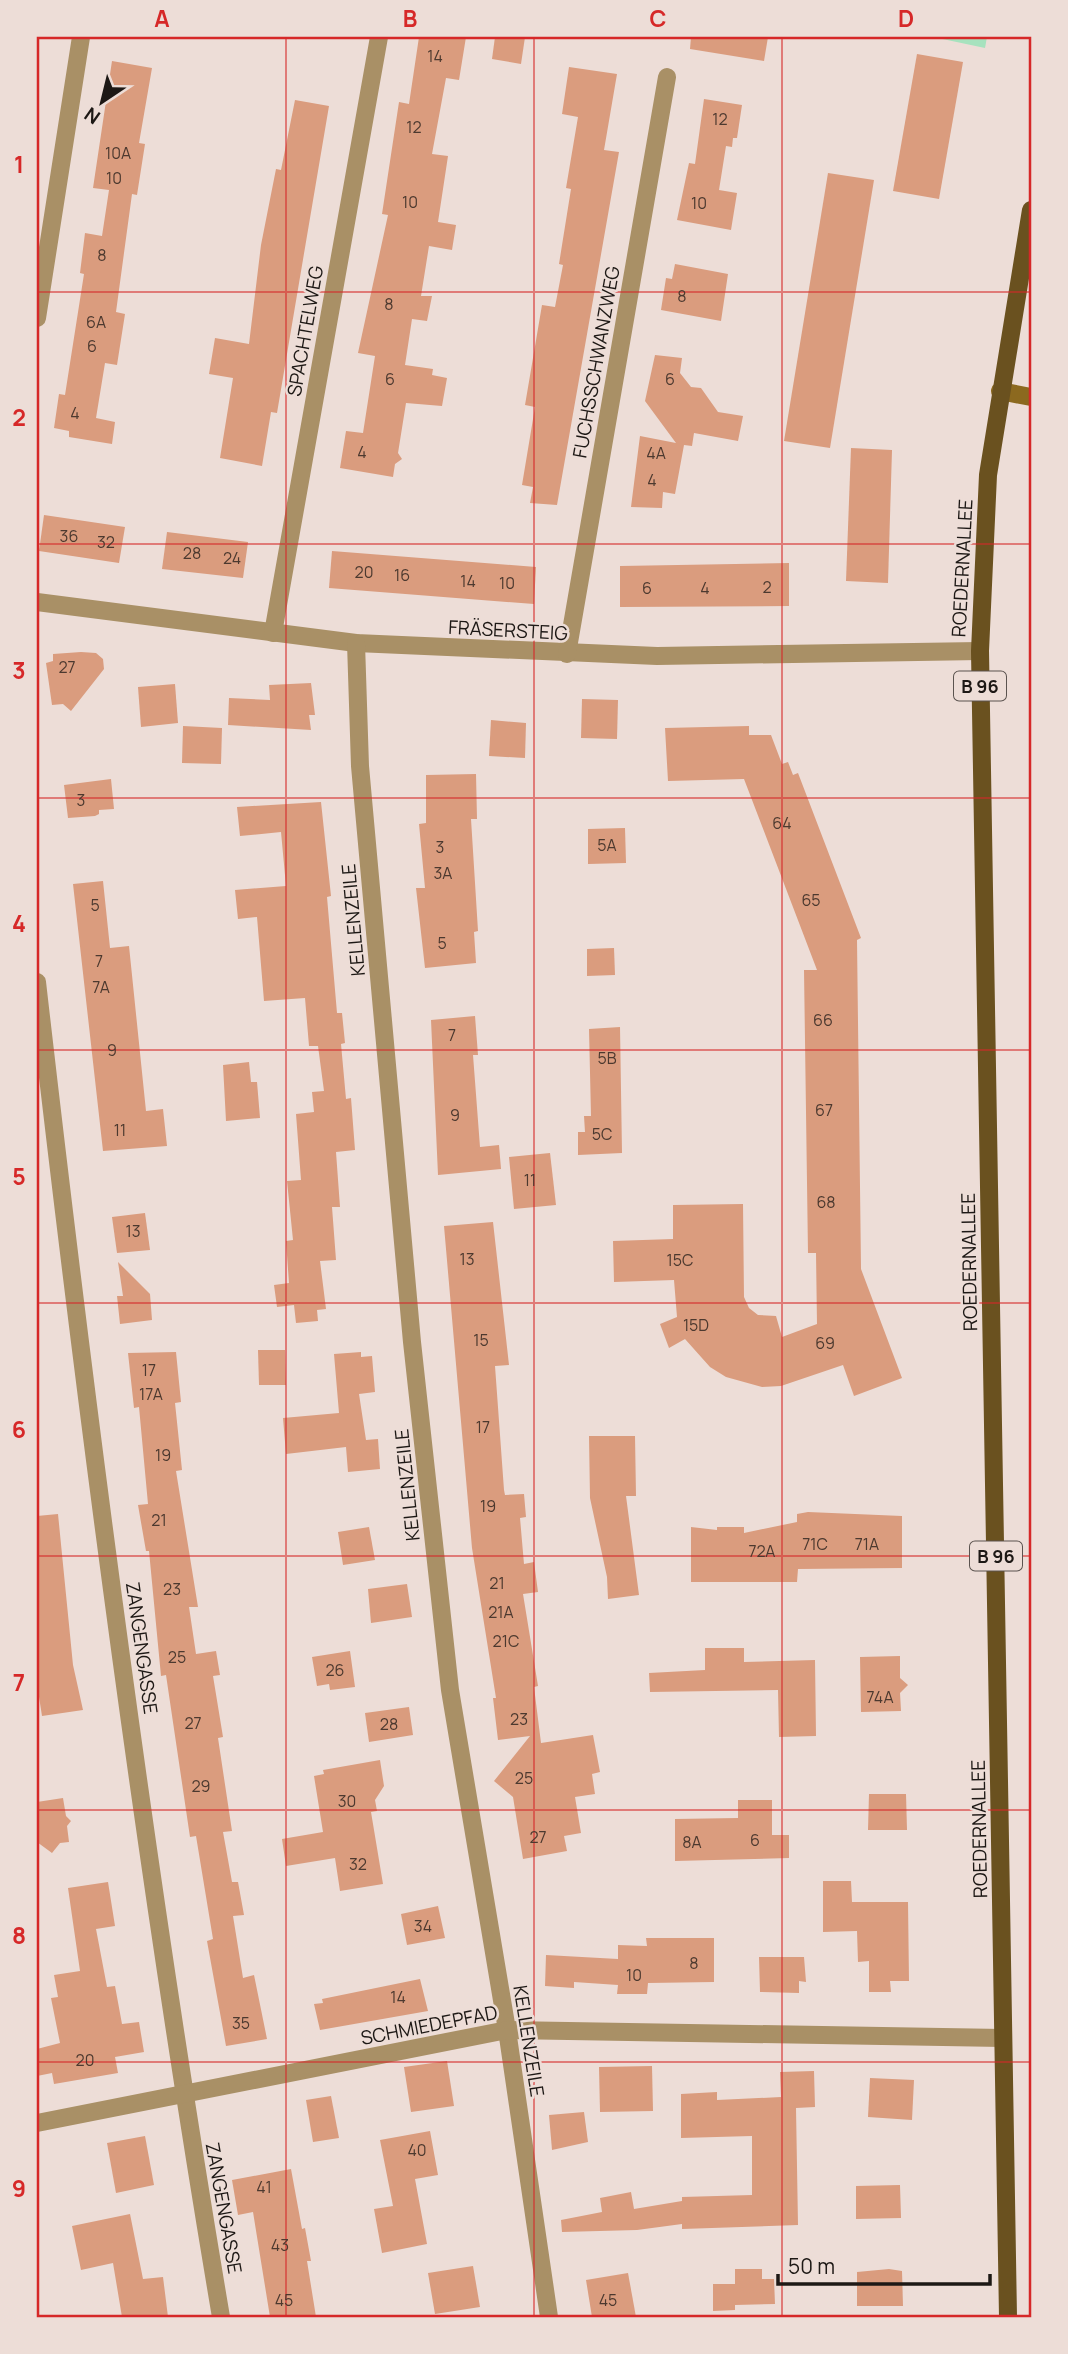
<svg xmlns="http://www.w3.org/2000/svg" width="1068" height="2354" viewBox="0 0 1068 2354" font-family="Manrope,sans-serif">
<rect width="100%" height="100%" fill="#edddd7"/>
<path fill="#a7e2be" d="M933,37H987L985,48Z"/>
<g fill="#da9c7e">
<path d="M419,37H466L459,80L446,78L432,154L448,156L438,222L456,225L452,250L429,246L421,296H432L427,321L412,319L405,365L433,369L432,375L447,378L442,406L406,403L398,453L402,459L395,464L393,477L340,468L346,431L363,433L375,356L358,353L388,215L382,214L399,102L409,104Z"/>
<path d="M495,37H525L521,64L492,59Z"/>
<path d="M691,37H768L764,61L690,49Z"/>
<path d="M917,54L963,62L939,199L893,191Z"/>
<path d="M112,61L152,68L139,143L145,144L137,195L132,194L116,312L125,314L117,365L105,363L96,418L115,422L112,444L69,437V431L54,428L59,394L65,395L84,274L80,273L85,233L102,236L109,190L93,188Z"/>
<path d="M569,67L617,74L604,150L619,152L557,505L530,503L533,487L522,485L535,407L525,405L542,305L555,307L563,265L559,264L571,189L566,188L578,117L562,114Z"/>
<path d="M704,99L742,105L737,138H733L732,147L726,146L719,190L737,193L731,230L677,220L689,163L695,164Z"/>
<path d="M295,100L329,106L277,413L271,412L262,466L220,458L233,378L209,374L215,338L249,344L261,245L276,169L281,170Z"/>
<path d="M828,173L874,180L830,448L784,441Z"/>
<path d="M675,264L728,274L721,321L661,310L666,278L672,279Z"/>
<path d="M655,355L682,358L680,373L691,387L701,388L718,412L743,416L738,441L694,433L692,446L684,445L675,494L663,492L662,508L631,507L640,436L676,443L645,401Z"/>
<path d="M851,448L892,450L888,583L846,581Z"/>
<path d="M44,515L125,527L119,563L39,551Z"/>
<path d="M167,532L248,542L243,578L162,569Z"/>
<path d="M332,551L536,567L534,604L329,588Z"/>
<path d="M789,563V606L620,607V566Z"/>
<path d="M81,652L96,653L103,659L104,669L71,711L63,704L52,705L46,663L53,661V654Z"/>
<path d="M311,683L315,715H309L311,730L228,725L229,698L270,700L269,685Z"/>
<path d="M175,684L178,723L141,727L138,687Z"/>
<path d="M582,699L618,700L617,739L581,738Z"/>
<path d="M491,720L526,723L525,758L489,756Z"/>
<path d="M183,726L222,728L221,764L182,763Z"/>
<path d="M749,726V735H771L782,764L788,762L793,775L798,773L861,938L857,940L861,1269L902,1378L854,1396L843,1365L781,1386L762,1387L726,1377L710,1367L685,1339L669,1348L660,1324L677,1317L674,1280L614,1282L613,1241L673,1239V1205L743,1204L744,1297L749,1308L758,1315L776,1316L782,1337L817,1324L816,1253H808L804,970H817L744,779L668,781L665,728Z"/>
<path d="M476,774L477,819H471L478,931L474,932L476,963L425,968L416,888H425L419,824L426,823V775Z"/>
<path d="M111,779L114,809L99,810V814L95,816L68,818L64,785Z"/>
<path d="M321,802L331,896L327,897L337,1013H342L345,1043L341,1044L346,1099L351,1098L355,1150L336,1152L340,1207H332L336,1260L320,1261L326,1309L317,1310L318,1321L296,1323L294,1305L277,1307L274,1285L289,1283L286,1241L293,1240L287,1181L301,1180L296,1114L314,1112L312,1092L324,1091L318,1046H309L305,998L264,1001L257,917L238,919L235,890L286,886L281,832L240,836L237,807Z"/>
<path d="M625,828L626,863L588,864V829Z"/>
<path d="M103,881L110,948L129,946L146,1111L163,1109L167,1146L103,1151L73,884Z"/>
<path d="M614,948L615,975L587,976V949Z"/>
<path d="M475,1016L478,1055H473L480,1147L499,1145L501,1169L438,1175L431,1020Z"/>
<path d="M620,1027L622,1153L578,1155V1132H585L584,1116H591L589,1029Z"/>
<path d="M249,1062L251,1082H257L260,1118L226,1121L223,1065Z"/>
<path d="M550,1153L556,1205L514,1209L509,1157Z"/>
<path d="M145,1213L150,1250L117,1253L112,1217Z"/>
<path d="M493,1222L509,1365L495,1366L504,1490L505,1495L524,1494L526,1517L520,1518L524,1564L534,1562L538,1592L523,1594L538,1686L534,1687L541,1743L593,1735L600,1772L592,1774L595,1794L575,1797L581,1833L564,1836L567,1851L523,1859L513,1797L494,1781L530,1736L498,1740L493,1698H496L472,1548L444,1226Z"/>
<path d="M118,1262L150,1294L152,1320L120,1324L117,1296H123Z"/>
<path d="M258,1350H285L286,1385H259Z"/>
<path d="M176,1352L181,1402L175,1403L182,1470L176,1471L198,1607H189L196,1654L216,1651L220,1675L213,1676L223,1737L218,1738L232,1831L223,1832L232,1882H238L244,1915L233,1916L243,1978L254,1975L267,2039L226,2046L207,1941L213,1939L196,1836L190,1837L166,1675L161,1676L149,1551H146L138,1505L148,1504L139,1407L134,1408L128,1353Z"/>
<path d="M361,1352V1357L372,1356L375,1392L359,1394L366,1440L378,1439L380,1469L348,1472L346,1447L286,1454L283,1418L339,1413L334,1354Z"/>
<path d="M589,1436H635L636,1496H626L639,1595L608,1599L607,1577L590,1498Z"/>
<path d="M808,1512L902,1516V1568L798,1569L797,1582H691V1527L717,1530V1527H744V1533L797,1522V1514Z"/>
<path d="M58,1514L73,1665L83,1710L42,1716L37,1684V1516Z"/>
<path d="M369,1527L375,1560L343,1565L338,1532Z"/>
<path d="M407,1584L412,1617L371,1623L368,1589Z"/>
<path d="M705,1648H744V1662L815,1660L816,1736L779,1737L778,1690L650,1692L649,1673L705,1670Z"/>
<path d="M350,1651L355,1687L330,1690L329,1684L317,1686L312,1657Z"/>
<path d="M900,1656V1678L908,1685L900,1693L901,1711L861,1712L860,1657Z"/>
<path d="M409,1707L413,1735L369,1742L365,1713Z"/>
<path d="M380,1760L384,1786L375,1800L377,1811L371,1812L383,1884L340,1891L335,1858L286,1866L282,1839L323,1832L314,1776L324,1774L323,1770Z"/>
<path d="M869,1794H906L907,1830H868Z"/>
<path d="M63,1798L66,1816L71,1821L67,1826L69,1842L60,1843L52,1853L37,1842V1802Z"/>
<path d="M738,1800H772V1835H789V1858L675,1861V1819L738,1818Z"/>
<path d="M823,1881H851L852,1902H908L909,1981H890L891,1992H869V1961L858,1962L857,1931L823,1932Z"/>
<path d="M108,1882L115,1926L96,1929L107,1987L115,1986L122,2024L139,2022L144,2052L115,2057L118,2073L54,2084L52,2073L37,2076V2049L60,2043L51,1998L58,1997L54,1975L80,1971L68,1888Z"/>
<path d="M438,1906L445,1938L407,1945L401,1914Z"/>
<path d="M646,1938H714V1982L648,1983L647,1994H617L618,1985L574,1982V1988L545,1986L546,1955L618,1959V1945L647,1946Z"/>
<path d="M759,1957H804L806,1982L799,1981V1993L760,1992Z"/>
<path d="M420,1979L428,2011L320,2030L314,2004L323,2003L322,1999Z"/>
<path d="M447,2061L454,2106L411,2112L404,2067Z"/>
<path d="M652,2066L653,2111L600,2112L599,2067Z"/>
<path d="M814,2071L815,2107L796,2108L798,2225L682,2229V2224L637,2230L562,2232L561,2220L602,2212L600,2198L631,2192L634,2209L682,2201V2197L752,2195V2136L681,2138V2094L717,2092V2100L781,2097L780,2072Z"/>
<path d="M870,2078L914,2080L912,2120L868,2117Z"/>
<path d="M331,2096L339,2138L313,2142L306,2100Z"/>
<path d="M584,2112L588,2142L552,2150L549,2115Z"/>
<path d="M430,2131L438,2175L415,2179L427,2244L382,2253L374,2209L393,2206L380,2140Z"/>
<path d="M145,2136L154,2185L116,2193L107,2143Z"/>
<path d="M291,2169L302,2229L305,2228L311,2261H307L316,2317H270L253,2212L238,2215L232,2180Z"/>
<path d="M900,2185L901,2218L856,2219V2186Z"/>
<path d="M130,2214L143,2279L163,2277L168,2317H122L113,2263L81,2270L72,2226Z"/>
<path d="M473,2266L480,2307L435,2314L428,2273Z"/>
<path d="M735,2269H762V2279H774L775,2304L735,2305V2310L713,2311V2284H735Z"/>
<path d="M889,2269L902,2271L903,2306H857V2272Z"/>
<path d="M628,2273L636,2317H592L586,2280Z"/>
</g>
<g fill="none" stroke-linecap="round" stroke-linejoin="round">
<g stroke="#a99066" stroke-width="18">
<path d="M37,318L81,37"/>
<path d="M37,602L356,643L657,656L980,651"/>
<path d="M273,633L379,37"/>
<path d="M356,643L360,766L412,1342L450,1690L507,2030L549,2317"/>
<path d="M567,654L667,77"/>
<path d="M37,982C88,1428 146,1874 221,2317"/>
<path d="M37,2123L507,2030L1003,2038"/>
</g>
<path stroke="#8c691f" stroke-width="18" d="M1000,391L1031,397"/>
<path stroke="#6a511f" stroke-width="18" d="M1008,2317L980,651L988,475L1031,210"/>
</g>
<path fill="none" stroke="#d62828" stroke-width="2" stroke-opacity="0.55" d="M286,37V2317M534,37V2317M782,37V2317M37,292H1031M37,544H1031M37,798H1031M37,1050H1031M37,1303H1031M37,1556H1031M37,1810H1031M37,2062H1031"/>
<g text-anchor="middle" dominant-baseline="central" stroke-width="5" stroke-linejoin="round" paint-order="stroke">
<g font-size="16" fill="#4c392f">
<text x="435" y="56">14</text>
<text x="720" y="119">12</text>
<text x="414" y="127">12</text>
<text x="118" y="153">10A</text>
<text x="114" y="178">10</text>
<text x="410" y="202">10</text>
<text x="699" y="203">10</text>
<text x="102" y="255">8</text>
<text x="682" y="296">8</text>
<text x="389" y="304">8</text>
<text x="96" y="322">6A</text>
<text x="92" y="346">6</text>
<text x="390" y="379">6</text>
<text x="670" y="379">6</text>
<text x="75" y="413">4</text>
<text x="362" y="452">4</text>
<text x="656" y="453">4A</text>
<text x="652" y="480">4</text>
<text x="69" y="536">36</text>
<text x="106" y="542">32</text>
<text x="192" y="553">28</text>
<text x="232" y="558">24</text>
<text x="364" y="572">20</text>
<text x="402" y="575">16</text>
<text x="468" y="581">14</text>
<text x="507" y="583">10</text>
<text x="767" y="587">2</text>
<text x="647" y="588">6</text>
<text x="705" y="588">4</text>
<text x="67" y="667">27</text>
<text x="81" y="800">3</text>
<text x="782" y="823">64</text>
<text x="607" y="845">5A</text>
<text x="440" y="847">3</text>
<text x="443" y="873">3A</text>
<text x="811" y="900">65</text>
<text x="95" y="905">5</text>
<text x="442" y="943">5</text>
<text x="99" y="961">7</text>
<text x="101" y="987">7A</text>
<text x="823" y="1020">66</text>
<text x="452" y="1035">7</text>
<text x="112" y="1050">9</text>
<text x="607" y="1058">5B</text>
<text x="824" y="1110">67</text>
<text x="455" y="1115">9</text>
<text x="120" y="1130">11</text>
<text x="602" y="1134">5C</text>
<text x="530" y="1180">11</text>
<text x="826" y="1202">68</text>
<text x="133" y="1231">13</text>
<text x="467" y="1259">13</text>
<text x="680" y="1260">15C</text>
<text x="696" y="1325">15D</text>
<text x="481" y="1340">15</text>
<text x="825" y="1343">69</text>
<text x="149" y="1370">17</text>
<text x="151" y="1394">17A</text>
<text x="483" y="1427">17</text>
<text x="163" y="1455">19</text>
<text x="488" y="1506">19</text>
<text x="159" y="1520">21</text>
<text x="815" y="1544">71C</text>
<text x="867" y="1544">71A</text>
<text x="762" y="1551">72A</text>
<text x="497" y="1583">21</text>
<text x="172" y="1589">23</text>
<text x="501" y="1612">21A</text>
<text x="506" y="1641">21C</text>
<text x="177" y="1657">25</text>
<text x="335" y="1670">26</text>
<text x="880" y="1697">74A</text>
<text x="519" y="1719">23</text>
<text x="193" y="1723">27</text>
<text x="389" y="1724">28</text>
<text x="524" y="1778">25</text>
<text x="201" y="1786">29</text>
<text x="347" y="1801">30</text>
<text x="538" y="1837">27</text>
<text x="755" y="1840">6</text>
<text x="692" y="1842">8A</text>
<text x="358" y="1864">32</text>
<text x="423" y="1926">34</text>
<text x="694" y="1963">8</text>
<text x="634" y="1975">10</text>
<text x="398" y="1997">14</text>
<text x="241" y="2023">35</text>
<text x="85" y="2060">20</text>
<text x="417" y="2150">40</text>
<text x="264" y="2187">41</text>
<text x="280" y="2245">43</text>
<text x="284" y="2300">45</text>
<text x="608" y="2300">45</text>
</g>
<g fill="#edddd7" stroke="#5b534f" stroke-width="2">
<rect x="954" y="671.5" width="52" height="29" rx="5"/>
<rect x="970" y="1541.5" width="52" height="29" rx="5"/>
</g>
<g font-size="18" font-weight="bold" fill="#1d1815">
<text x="980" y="686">B 96</text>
<text x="996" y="1556">B 96</text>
</g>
<g font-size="19" fill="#1d1815" stroke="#edddd7">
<text transform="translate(305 331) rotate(-80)">SPACHTELWEG</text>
<text transform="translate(596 362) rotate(-80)">FUCHSSCHWANZWEG</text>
<text transform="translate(962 568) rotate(-87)">ROEDERNALLEE</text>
<text transform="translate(508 630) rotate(3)">FRÄSERSTEIG</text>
<text transform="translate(353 920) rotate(-95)">KELLENZEILE</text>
<text transform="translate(969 1262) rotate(-91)">ROEDERNALLEE</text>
<text transform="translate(407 1485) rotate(-96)">KELLENZEILE</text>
<text transform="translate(142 1648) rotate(82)">ZANGENGASSE</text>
<text transform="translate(979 1829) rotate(-91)">ROEDERNALLEE</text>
<text transform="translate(429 2025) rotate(-11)">SCHMIEDEPFAD</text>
<text transform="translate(529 2041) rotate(81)">KELLENZEILE</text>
<text transform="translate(224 2208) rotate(80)">ZANGENGASSE</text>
</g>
</g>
<rect width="1068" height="2354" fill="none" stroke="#edddd7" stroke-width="77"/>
<g transform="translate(102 102) rotate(215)" stroke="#edddd7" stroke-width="5" paint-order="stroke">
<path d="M0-5L12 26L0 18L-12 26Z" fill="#1d1815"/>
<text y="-10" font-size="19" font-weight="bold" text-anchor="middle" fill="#1d1815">N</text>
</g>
<path d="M778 2274v10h212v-10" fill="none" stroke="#1d1815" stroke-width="3.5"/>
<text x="788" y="2274" font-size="21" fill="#1d1815" stroke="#edddd7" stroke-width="5" paint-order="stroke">50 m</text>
<rect x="38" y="38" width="992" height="2278" fill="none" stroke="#d62828" stroke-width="2.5"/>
<g font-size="23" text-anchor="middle" font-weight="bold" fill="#d62828">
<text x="162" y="27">A</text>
<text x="410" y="27">B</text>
<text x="658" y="27">C</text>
<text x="906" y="27">D</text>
<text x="19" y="173">1</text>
<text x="19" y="426">2</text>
<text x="19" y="679">3</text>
<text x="19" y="932">4</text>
<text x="19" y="1185">5</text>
<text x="19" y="1438">6</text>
<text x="19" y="1691">7</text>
<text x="19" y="1944">8</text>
<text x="19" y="2197">9</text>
</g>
</svg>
